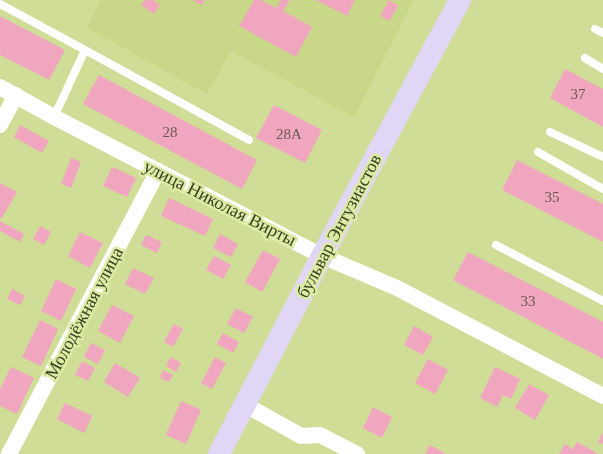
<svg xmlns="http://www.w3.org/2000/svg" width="603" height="454" viewBox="0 0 603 454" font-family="Georgia,serif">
<rect width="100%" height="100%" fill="#cfdd96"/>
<path fill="#c8d888" d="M101,0H414L354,117L231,51L207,94L87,28Z"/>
<g fill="#f1a6bf">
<path d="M145,0H153L160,5L154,14L141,5Z"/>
<path d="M192,0H205L202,5Z"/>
<path d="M254,0H261L276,8L281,0H290L283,11L312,27L296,57L239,26Z"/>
<path d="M316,0H355L347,16Z"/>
<path d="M389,0L398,6L389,21L380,16Z"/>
<path d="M0,16L65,50L49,80L0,55Z"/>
<path d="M565,69L603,89V127L550,98Z"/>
<path d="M99,75L257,160L242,189L83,104Z"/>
<path d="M274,105L322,130L305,163L256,138Z"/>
<path d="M20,125L49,141L42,153L14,137Z"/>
<path d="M71,158L81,162L71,188L61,184Z"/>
<path d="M517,160L603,204V242L502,190Z"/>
<path d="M112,167L136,178L127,197L103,186Z"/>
<path d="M0,183L17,192L2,218L0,217Z"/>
<path d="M169,198L213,219L205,236L161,216Z"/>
<path d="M0,221L24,234L20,242L0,231Z"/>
<path d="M40,226L51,232L44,245L33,239Z"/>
<path d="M80,232L103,243L90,268L68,256Z"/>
<path d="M220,234L238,244L231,257L213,248Z"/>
<path d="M146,235L162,242L157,253L141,245Z"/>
<path d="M263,250L280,259L262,292L245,282Z"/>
<path d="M468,252L603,322V359L453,280Z"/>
<path d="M214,256L231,265L223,279L206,270Z"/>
<path d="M133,268L154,278L145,294L125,284Z"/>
<path d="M56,279L76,289L61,321L41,311Z"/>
<path d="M12,289L25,296L20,305L7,299Z"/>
<path d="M112,305L134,316L120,343L98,331Z"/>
<path d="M236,308L253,317L244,333L227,324Z"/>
<path d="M40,320L58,329L41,366L22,357Z"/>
<path d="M174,324L183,329L173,347L164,342Z"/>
<path d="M414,326L433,337L423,355L404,345Z"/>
<path d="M223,333L239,342L233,353L217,344Z"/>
<path d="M91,343L105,350L98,364L84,357Z"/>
<path d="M171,357L181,363L176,372L166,366Z"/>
<path d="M215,357L226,363L212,389L201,383Z"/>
<path d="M428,359L448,370L435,394L415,383Z"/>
<path d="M82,361L95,368L88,381L75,375Z"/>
<path d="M115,363L140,378L128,397L104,382Z"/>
<path d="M11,367L34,378L17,414L0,406V389Z"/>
<path d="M495,367L520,379L511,399L503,395L497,407L480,398Z"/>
<path d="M163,370L173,375L169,382L160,378Z"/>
<path d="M529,384L549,395L535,420L515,408Z"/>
<path d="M181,401L201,410L186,444L166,435Z"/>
<path d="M65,403L92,416L84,433L57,419Z"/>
<path d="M373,407L392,417L382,438L363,428Z"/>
<path d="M603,432V444L598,442Z"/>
<path d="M577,442L597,453L596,454H559L565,444L573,449Z"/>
<path d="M430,445L446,454H425Z"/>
</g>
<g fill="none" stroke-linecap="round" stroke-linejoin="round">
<g stroke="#fff" stroke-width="8">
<path d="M0,4L85,50"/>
<path d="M595,29L603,33"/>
<path d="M585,58L603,69"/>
<path d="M54,117L85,50L249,140"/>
<path d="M550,132L603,157"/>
<path d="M538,152L603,189"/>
<path d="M496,245L603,301"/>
</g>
<g stroke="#fff" stroke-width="16">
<path d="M0,87L54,117L322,256L397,288L603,396"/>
<path d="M0,125L16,95"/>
<path d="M244,404L301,436L320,435L357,454"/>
<path d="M9,454L158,171"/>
</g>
<path stroke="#e2d6f7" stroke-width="22" d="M219,454L322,256L460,0"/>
</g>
<g text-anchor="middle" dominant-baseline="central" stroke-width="5" stroke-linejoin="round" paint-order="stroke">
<g font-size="15" fill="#685a4a">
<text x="578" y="94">37</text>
<text x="170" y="132">28</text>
<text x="289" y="134">28А</text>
<text x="552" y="197">35</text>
<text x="528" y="301">33</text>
</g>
<g font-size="18" fill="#3a4023" stroke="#dceba3">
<text transform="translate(220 203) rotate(27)">улица Николая Вирты</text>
<text transform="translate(339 226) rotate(-62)">бульвар Энтузиастов</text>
<text transform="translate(84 313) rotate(-62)">Молодёжная улица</text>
</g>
</g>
</svg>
